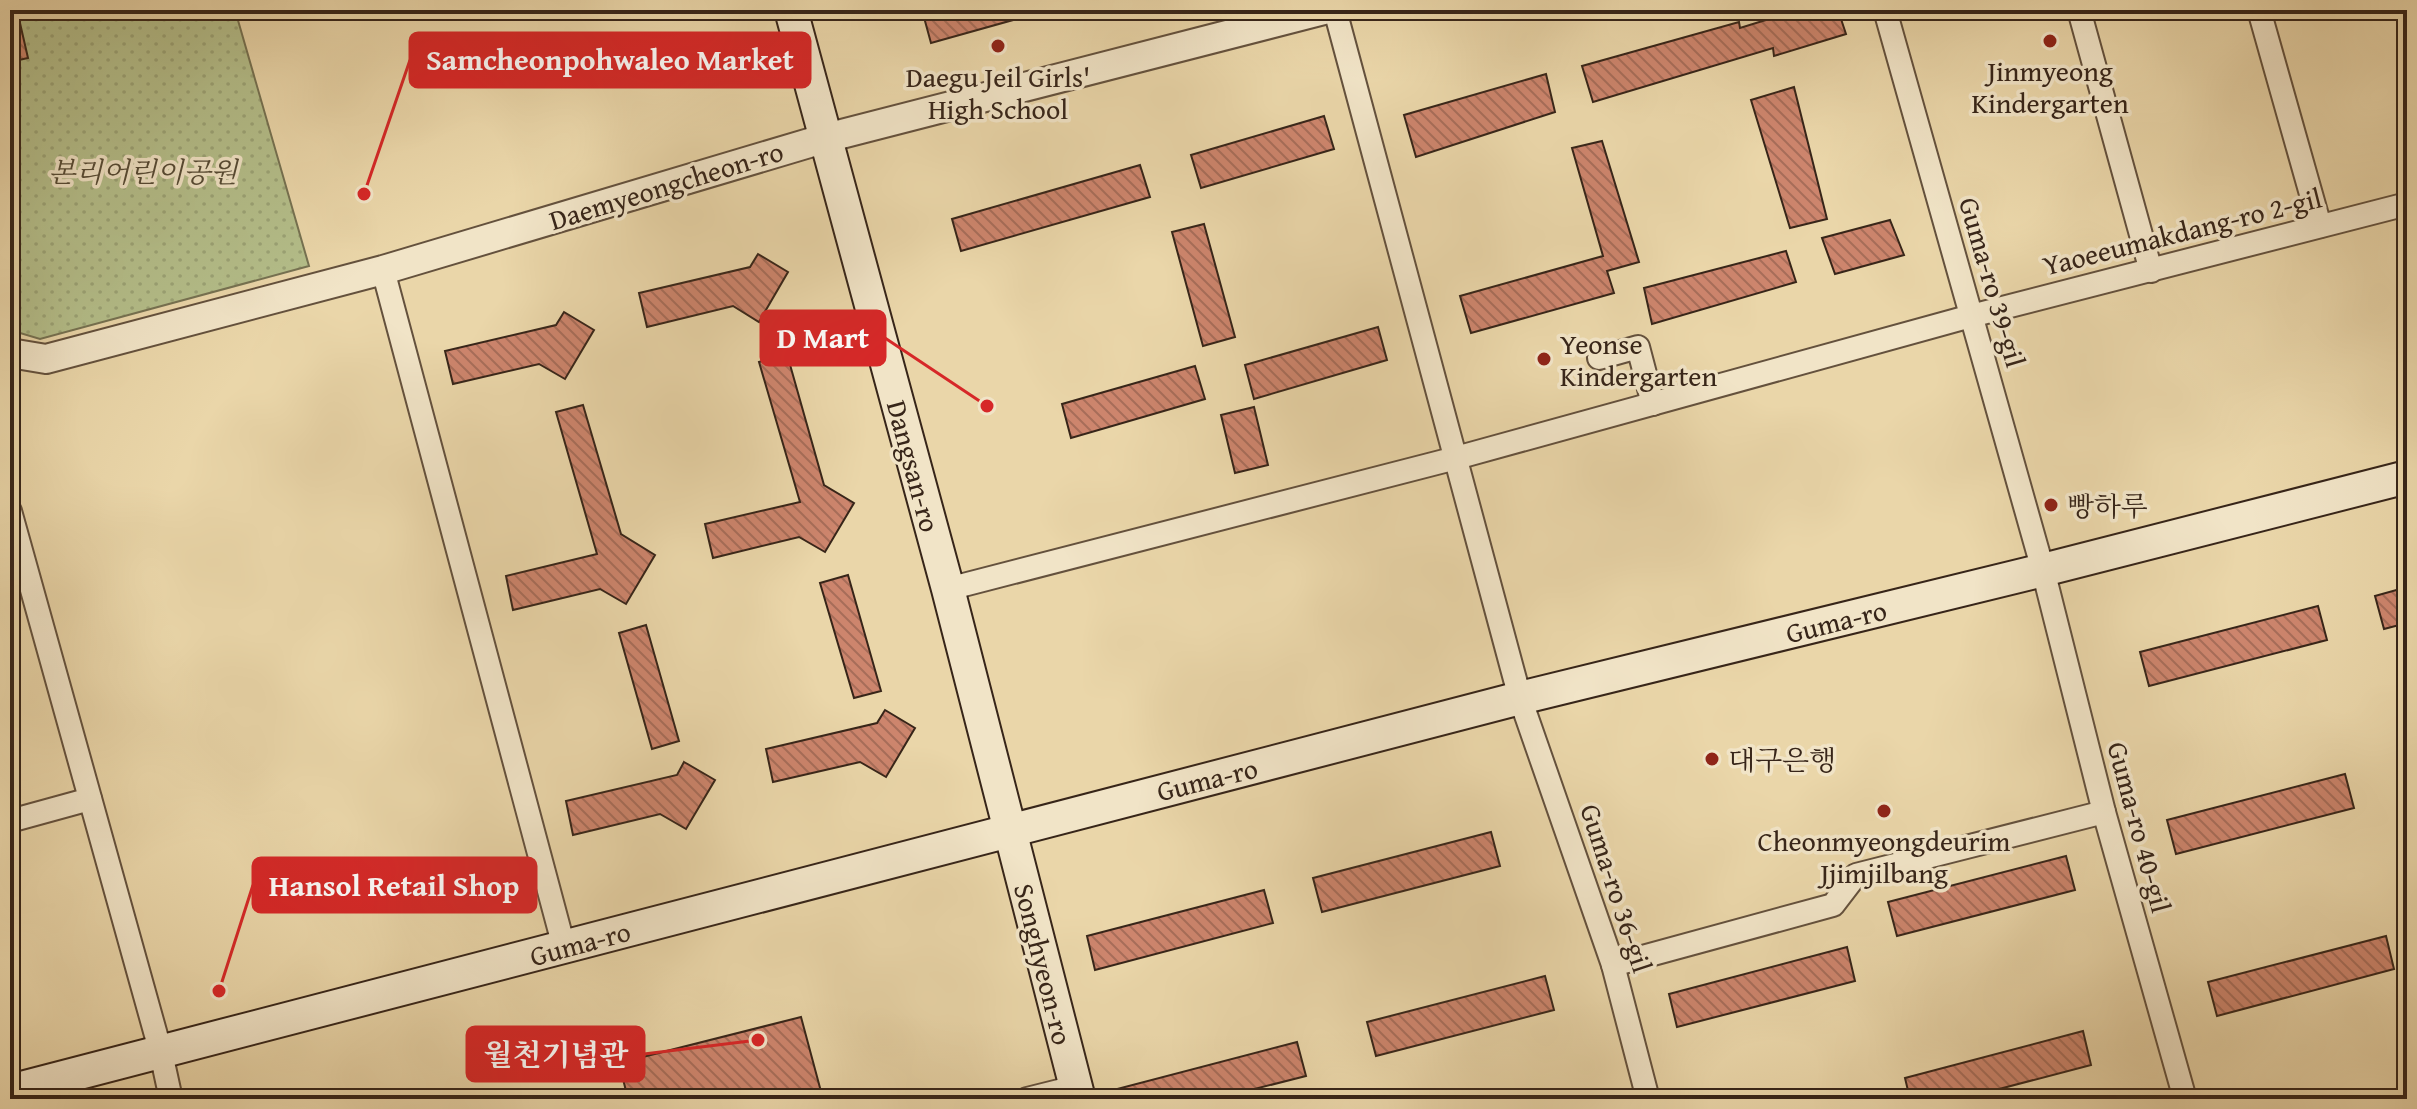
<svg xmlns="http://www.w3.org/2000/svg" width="2417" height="1109" viewBox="0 0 2417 1109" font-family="'Gentium Book Plus','Noto Serif KR',serif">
<defs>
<pattern id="park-dots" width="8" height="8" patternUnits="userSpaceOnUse" patternTransform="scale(2)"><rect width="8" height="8" fill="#b4be8a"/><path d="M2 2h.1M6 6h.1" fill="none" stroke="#9ba376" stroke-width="1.8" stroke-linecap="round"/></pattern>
<pattern id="building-back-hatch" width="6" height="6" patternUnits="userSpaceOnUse" patternTransform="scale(2)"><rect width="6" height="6" fill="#cd856d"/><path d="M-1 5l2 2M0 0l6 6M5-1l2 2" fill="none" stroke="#a76d59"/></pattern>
</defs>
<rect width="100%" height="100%" fill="#ead6a9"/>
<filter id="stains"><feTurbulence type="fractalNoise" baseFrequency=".0025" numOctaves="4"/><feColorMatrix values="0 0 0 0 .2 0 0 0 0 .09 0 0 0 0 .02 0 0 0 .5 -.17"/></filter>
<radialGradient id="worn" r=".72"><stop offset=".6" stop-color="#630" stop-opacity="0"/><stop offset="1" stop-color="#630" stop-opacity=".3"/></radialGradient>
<path fill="url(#park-dots)" stroke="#767252" stroke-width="2" d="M10,10H235L309,266L40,339L10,330Z"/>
<g fill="url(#building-back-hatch)" stroke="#372519" stroke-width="2">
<path d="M10,10H17L28,58L10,62Z"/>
<path d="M922,10H1030L1031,15L931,43Z"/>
<path d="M1798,10H1838L1846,34L1774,56L1773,48L1593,102L1582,66L1739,22L1740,28Z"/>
<path d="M1546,74L1555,112L1416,157L1404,115Z"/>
<path d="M1794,87L1827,219L1790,228L1751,100Z"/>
<path d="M1324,116L1334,149L1201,188L1191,155Z"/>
<path d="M1602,141L1639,262L1607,271L1614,293L1471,333L1460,296L1603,256L1572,148Z"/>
<path d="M1140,165L1150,197L961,251L952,219Z"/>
<path d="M1890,220L1904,255L1835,274L1822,238Z"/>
<path d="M1204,224L1235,337L1203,346L1172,232Z"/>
<path d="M1786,251L1796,282L1652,324L1644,288Z"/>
<path d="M758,254L788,272L759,322L733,306L647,327L639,293L750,267Z"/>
<path d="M564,312L594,330L565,379L539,364L453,384L445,351L556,325Z"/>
<path d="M1378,327L1387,360L1254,399L1245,365Z"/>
<path d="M787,354L824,485L854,503L825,552L799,537L713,558L705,524L800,502L759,362Z"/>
<path d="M1195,366L1205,399L1071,438L1062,404Z"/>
<path d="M583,405L621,534L655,555L626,604L600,589L513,610L506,576L597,554L556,412Z"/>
<path d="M1254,407L1268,465L1235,473L1221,415Z"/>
<path d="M848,575L881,691L854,698L820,583Z"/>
<path d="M2407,587V623L2384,629L2375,596Z"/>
<path d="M2318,606L2327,640L2149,686L2140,652Z"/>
<path d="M646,625L679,741L652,749L619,633Z"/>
<path d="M885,710L915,728L886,777L860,762L773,782L766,749L877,723Z"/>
<path d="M684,762L715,780L686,829L660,814L573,835L566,801L677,775Z"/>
<path d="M2345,774L2354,808L2176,854L2167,820Z"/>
<path d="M1491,832L1500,866L1322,912L1313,878Z"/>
<path d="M2066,856L2075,890L1897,936L1888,902Z"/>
<path d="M1264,890L1273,923L1095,970L1087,936Z"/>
<path d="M2386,936L2394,969L2217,1016L2208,982Z"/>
<path d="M1847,947L1855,981L1677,1027L1669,994Z"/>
<path d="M1545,976L1554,1010L1376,1056L1367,1022Z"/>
<path d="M801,1017L823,1099H628L619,1063Z"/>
<path d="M2083,1031L2091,1065L1961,1099H1910L1905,1078Z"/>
<path d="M1297,1042L1306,1076L1215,1099H1098V1094Z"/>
</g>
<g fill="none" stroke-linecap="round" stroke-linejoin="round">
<g stroke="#64513d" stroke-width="26">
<g id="minor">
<path d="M1335,10L1520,698L1613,965L1648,1099"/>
<path d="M1885,10L2043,570L2104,812L2185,1099"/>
<path d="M2079,10L2151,271"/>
<path d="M2259,10L2320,226"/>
<path d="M383,270L564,947"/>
<path d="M1599,358L1638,347L1653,404"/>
<path d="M10,511L161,1053L171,1099"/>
<path d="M948,589L1456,458L1971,316L2407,204"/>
<path d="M10,821L90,799"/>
<path d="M1613,965L1833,905L1856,875L2104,812"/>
<path d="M1027,1099L1075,1087"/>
</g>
</g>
<g stroke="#64513d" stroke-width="32">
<path id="tertiary" d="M10,353L46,359L383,270L826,138L1324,10"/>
</g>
<g stroke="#372519" stroke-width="36">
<g id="secondary">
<path d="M791,10L948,589L1079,1099"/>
<path d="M10,1091L1520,698L2043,570L2407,477"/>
</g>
</g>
<use href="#minor" stroke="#f1e4c7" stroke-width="22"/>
<use href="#tertiary" stroke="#f1e4c7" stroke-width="28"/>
<use href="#secondary" stroke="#f1e4c7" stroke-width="32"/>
</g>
<g fill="#8f2418" stroke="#f1e4c7" stroke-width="3">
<circle cx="2050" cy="41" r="8"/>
<circle cx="998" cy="46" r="8"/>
<circle cx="1544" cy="359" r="8"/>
<circle cx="2051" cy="505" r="8"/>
<circle cx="1712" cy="759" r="8"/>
<circle cx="1884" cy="811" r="8"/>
</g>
<g text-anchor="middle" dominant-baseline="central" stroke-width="7" stroke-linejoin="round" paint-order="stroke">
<g font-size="28" fill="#372519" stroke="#f1e4c7">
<text x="2050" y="70">Jinmyeong<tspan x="2050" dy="32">Kindergarten</tspan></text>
<text x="998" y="76">Daegu Jeil Girls'<tspan x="998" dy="32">High School</tspan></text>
<text x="1560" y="343" text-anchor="start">Yeonse<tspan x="1560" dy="32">Kindergarten</tspan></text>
<text x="2067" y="505" text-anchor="start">빵하루</text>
<text x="1728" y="759" text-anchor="start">대구은행</text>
<text x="1884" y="840">Cheonmyeongdeurim<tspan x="1884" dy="32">Jjimjilbang</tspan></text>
</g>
<g font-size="28" font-style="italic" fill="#564b35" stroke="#f1e4c7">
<text x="143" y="171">본리어린이공원</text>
</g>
<g font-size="28" fill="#372519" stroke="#f1e4c7">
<text transform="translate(666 185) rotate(-17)">Daemyeongcheon-ro</text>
<text transform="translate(2182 231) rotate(-14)">Yaoeeumakdang-ro 2-gil</text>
<text transform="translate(1993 282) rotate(74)">Guma-ro 39-gil</text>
<text transform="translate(914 466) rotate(75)">Dangsan-ro</text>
<text transform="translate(1836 621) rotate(-14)">Guma-ro</text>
<text transform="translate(1207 779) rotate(-14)">Guma-ro</text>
<text transform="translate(2140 827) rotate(75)">Guma-ro 40-gil</text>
<text transform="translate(1617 888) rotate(72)">Guma-ro 36-gil</text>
<text transform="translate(580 943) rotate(-15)">Guma-ro</text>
<text transform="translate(1044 964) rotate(76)">Songhyeon-ro</text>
</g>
</g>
<path fill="none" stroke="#d62828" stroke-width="3" d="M364 194L410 60M987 406L885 338M219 991L253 885M758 1040L644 1054"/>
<g fill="#d62828" stroke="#f1e4c7" stroke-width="3">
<circle cx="364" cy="194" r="8"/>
<circle cx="987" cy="406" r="8"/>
<circle cx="219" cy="991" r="8"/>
<circle cx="758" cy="1040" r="8"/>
</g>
<g fill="#d62828" stroke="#d62828" stroke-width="3">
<rect x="410" y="33" width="400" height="54" rx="8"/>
<rect x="761" y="311" width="124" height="54" rx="8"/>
<rect x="253" y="858" width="283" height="54" rx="8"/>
<rect x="467" y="1027" width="177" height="54" rx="8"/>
</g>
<g font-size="30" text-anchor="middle" font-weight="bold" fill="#fff">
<text x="610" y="70">Samcheonpohwaleo Market</text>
<text x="823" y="348">D Mart</text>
<text x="394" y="896">Hansol Retail Shop</text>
<text x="556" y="1065">월천기념관</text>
</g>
<rect width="2417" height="1109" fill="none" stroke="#ead6a9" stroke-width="40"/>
<rect x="12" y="12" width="2393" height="1085" fill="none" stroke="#372519" stroke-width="4"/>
<rect x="20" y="20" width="2377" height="1069" fill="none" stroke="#372519" stroke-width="2"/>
<rect width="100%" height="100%" filter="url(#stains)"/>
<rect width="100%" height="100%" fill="url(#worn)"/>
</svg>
